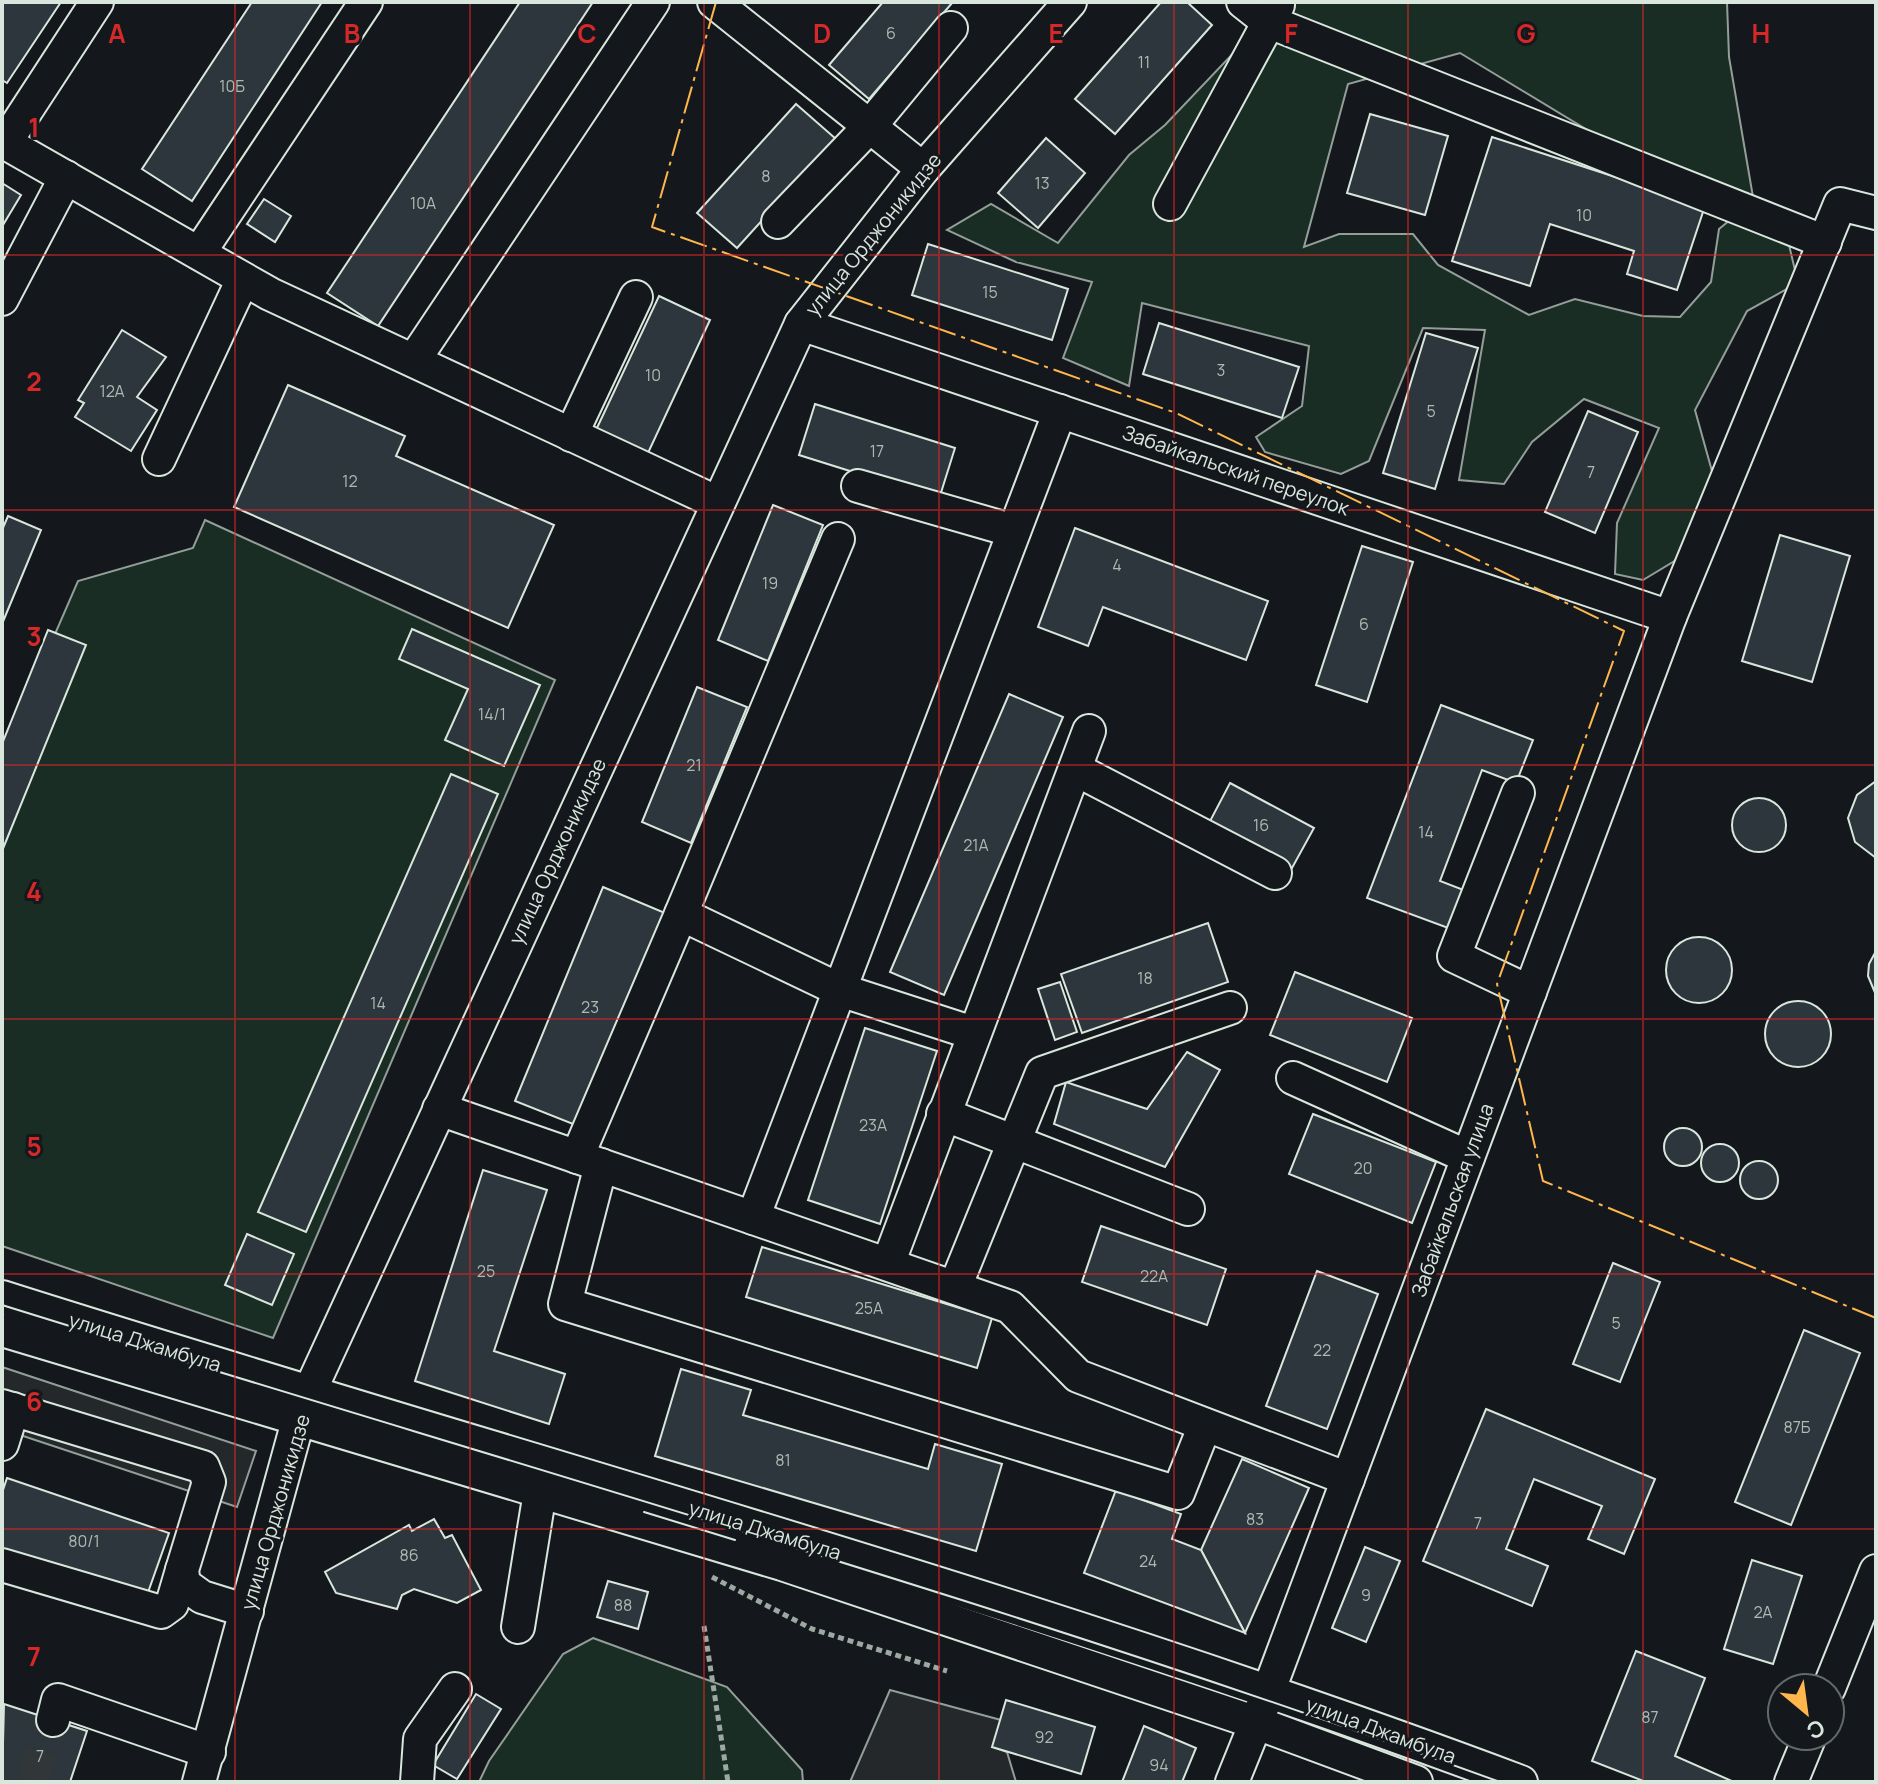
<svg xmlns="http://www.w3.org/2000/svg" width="1878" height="1784" viewBox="0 0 1878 1784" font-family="Manrope,sans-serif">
<rect width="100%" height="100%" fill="#14181c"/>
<g fill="#1a2d24" stroke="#939e99" stroke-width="2">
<path d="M1262,2H1727L1729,57L1753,197L1614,146L1460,53L1348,84L1304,247L1339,234H1413L1438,265L1529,315L1575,299L1643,316L1680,317L1711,282L1719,229L1747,206L1781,211L1798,283L1747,311L1695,410L1715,482L1691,551L1643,580L1615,574L1617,523L1659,428L1584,399L1532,442L1504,484L1459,480L1485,330L1423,328L1369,461L1341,474L1265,452L1256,437L1302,406L1309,346L1142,303L1129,386L1063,358L1092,282L1016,262L947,230L991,204L1058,243L1129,155L1165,125L1243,43Z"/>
<path d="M205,520L555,680L273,1338L2,1246V756L78,581L193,548Z"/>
<path d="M593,1638L727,1687L802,1770L803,1782H479L489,1761L563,1654Z"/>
</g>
<g fill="#24282b" stroke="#939e99" stroke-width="2">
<path d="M2,1367L256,1451L237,1507L2,1429Z"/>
<path d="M890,1690L1001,1720L993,1747L1007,1752L1016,1782H850Z"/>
</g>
<g fill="#2c363c" stroke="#d8e6dc" stroke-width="2">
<path d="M2,2H61L7,83L2,80Z"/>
<path d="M252,2H322L192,201L142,169Z"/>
<path d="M520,2H593L378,326L327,293Z"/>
<path d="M883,2H953L869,99L829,65Z"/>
<path d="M1161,2H1187L1212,25L1115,134L1075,99Z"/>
<path d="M796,104L836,139L737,248L697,213Z"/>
<path d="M1370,114L1448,136L1425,215L1347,193Z"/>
<path d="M1492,137L1705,206L1677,290L1627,274L1634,251L1550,224L1530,286L1452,261Z"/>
<path d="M1046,138L1085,173L1038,228L998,193Z"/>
<path d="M2,183L21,195L3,225H2Z"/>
<path d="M264,199L291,216L275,242L247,224Z"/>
<path d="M928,244L1068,289L1052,340L912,295Z"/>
<path d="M659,296L710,320L648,453L596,430Z"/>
<path d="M1159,323L1299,367L1282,418L1143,374Z"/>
<path d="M122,330L166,357L137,397L157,410L131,451L75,417L84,403L78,400Z"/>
<path d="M1426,333L1478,348L1435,489L1383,473Z"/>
<path d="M288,385L405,436L396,456L554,525L508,628L234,507Z"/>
<path d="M815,404L955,448L939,499L799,455Z"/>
<path d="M1588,411L1638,432L1595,533L1545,512Z"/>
<path d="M773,505L823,525L768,661L718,640Z"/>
<path d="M8,516L41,530L2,624V530Z"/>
<path d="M1075,528L1268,601L1246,660L1103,607L1088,646L1038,627Z"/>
<path d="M1780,535L1850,556L1812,682L1742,661Z"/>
<path d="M1362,546L1413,562L1367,702L1316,685Z"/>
<path d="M412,629L540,685L504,766L445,740L468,689L399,659Z"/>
<path d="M48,630L86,645L2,851V744Z"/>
<path d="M697,687L747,707L691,843L642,822Z"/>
<path d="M1009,694L1063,717L944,995L890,972Z"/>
<path d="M1441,705L1533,740L1516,783L1482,770L1440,881L1474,894L1459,932L1367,898Z"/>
<path d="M451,774L498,794L306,1232L258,1212Z"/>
<path d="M1876,781V858L1855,842L1848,818L1857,795Z"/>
<path d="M1230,783L1314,828L1292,868L1209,823Z"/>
<circle cx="1759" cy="825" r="27"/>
<path d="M603,887L665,913L578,1126L515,1101Z"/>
<path d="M1208,923L1228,982L1082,1033L1061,974Z"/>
<circle cx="1699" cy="970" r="33"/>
<path d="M1876,951V995L1868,976L1869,964Z"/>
<path d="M1295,972L1412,1018L1387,1082L1270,1035Z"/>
<path d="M1060,982L1077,1032L1055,1040L1038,989Z"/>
<circle cx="1798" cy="1034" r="33"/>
<path d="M865,1028L937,1051L880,1224L808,1200Z"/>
<path d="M1187,1052L1220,1070L1165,1167L1054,1124L1066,1082L1147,1109Z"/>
<path d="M1313,1114L1436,1162L1412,1223L1289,1174Z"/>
<circle cx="1683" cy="1147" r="19"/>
<circle cx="1720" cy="1163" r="19"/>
<circle cx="1759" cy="1180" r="19"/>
<path d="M483,1170L547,1190L494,1351L565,1374L549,1424L415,1381Z"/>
<path d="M1101,1226L1226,1269L1207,1325L1082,1282Z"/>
<path d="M247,1234L294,1254L272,1305L225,1285Z"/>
<path d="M762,1247L992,1318L977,1368L746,1297Z"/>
<path d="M1613,1263L1660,1282L1620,1382L1573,1364Z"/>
<path d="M1317,1271L1378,1294L1327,1429L1266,1406Z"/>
<path d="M1804,1330L1860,1353L1791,1525L1735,1502Z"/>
<path d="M681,1369L751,1390L743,1415L928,1469L935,1444L1002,1464L976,1551L655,1456Z"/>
<path d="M1486,1409L1655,1479L1624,1554L1588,1539L1602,1506L1534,1479L1506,1549L1548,1566L1532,1606L1423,1561Z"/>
<path d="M1242,1459L1309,1488L1245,1633L1201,1550Z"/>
<path d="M7,1478L169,1533L146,1598L2,1549V1493Z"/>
<path d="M1116,1490L1181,1514L1172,1539L1201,1550L1245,1633L1084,1573Z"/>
<path d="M434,1519L445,1538L452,1535L481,1590L457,1603L414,1589L402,1595L397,1609L336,1593L325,1572L409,1525L412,1531Z"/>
<path d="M1365,1547L1400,1561L1366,1642L1332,1628Z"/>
<path d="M1752,1560L1802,1576L1773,1664L1724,1649Z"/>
<path d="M608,1581L648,1592L638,1629L597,1617Z"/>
<path d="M1636,1651L1705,1678L1675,1756L1734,1782H1646L1592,1761Z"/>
<path d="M476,1694L501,1709L457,1779L433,1765Z"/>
<path d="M1006,1700L1095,1727L1081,1774L992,1747Z"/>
<path d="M4,1704L87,1731L70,1782H2Z"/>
<path d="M1144,1726L1196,1748L1182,1782H1122Z"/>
</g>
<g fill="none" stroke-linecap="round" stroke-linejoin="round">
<path stroke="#313739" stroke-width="32" stroke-dasharray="32 16" stroke-linecap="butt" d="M32,1782L53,1720"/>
<g stroke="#d8e6dc" stroke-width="36">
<g id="minor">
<path d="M714,2L923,169"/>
<path d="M1243,2L1267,21L1825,242"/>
<path d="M2,141L270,294L716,502"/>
<path d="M5,143L97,2"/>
<path d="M1170,204L1278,5"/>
<path d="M778,222L870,126L951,28"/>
<path d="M199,253L366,2"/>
<path d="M2,299L66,177"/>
<path d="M801,324L1670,617"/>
<path d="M414,360L653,2"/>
<path d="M571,435L636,297"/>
<path d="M159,459L243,279"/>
<path d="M858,486L1014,531"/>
<path d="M1075,769L1275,873"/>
<path d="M1518,793L1454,956L1530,992"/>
<path d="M681,914L838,539"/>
<path d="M1293,1078L1468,1157"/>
<path d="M439,1109L1010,1307L1078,1376L1348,1479"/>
<path d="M943,1114L1188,1209"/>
<path d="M577,1157L681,914L840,990L973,1033"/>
<path d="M601,1165L565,1304L1178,1493L1205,1425"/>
<path d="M753,1218L1060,411"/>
<path d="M888,1264L1089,731"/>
<path d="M955,1287L1042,1073L1230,1008"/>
<path d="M2,1297C509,1458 1023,1595 1521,1782"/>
<path d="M2,1330L782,1564L1257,1723L1416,1782"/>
<path d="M2,1406L203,1467L209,1482L182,1570L184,1584L202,1597L247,1611"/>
<path d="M2,1444L13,1409"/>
<path d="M2,1565L161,1612L172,1604L182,1570"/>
<path d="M518,1627L540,1492"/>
<path d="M1829,1688L1876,1571"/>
<path d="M53,1720L58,1700L209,1752"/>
<path d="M199,1782L298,1421L309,1393L801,324L923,169L1070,2"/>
<path d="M417,1782L420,1739L455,1689"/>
<path d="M1232,1782L1266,1698L1670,617L1840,204L1876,213"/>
<path d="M1791,1782L1810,1736"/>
</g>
</g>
<g stroke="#9da8a2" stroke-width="5" stroke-dasharray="6 4" stroke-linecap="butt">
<path d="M712,1577L812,1629L947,1671"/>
<path d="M704,1626L728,1782"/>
</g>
<use href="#minor" stroke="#14181c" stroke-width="32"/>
<g stroke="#d8e6dc" stroke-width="2">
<path d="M2,1305C502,1461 1007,1603 1500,1782"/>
<path d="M644,1512L735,1540"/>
</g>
<path stroke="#ffb74d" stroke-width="2" stroke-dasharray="28 6 4 6" stroke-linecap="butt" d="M716,2L652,227L1176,413L1624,631L1497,984L1543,1181L1876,1318"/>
</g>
<path fill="none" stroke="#d62828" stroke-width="2" stroke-opacity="0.55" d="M235,2V1782M470,2V1782M704,2V1782M939,2V1782M1174,2V1782M1408,2V1782M1643,2V1782M2,255H1876M2,510H1876M2,765H1876M2,1019H1876M2,1274H1876M2,1529H1876"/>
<g text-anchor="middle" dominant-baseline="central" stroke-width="6" stroke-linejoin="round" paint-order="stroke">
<g font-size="16" fill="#adbab4">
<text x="891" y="33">6</text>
<text x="1144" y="62">11</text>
<text x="232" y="86">10Б</text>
<text x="766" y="176">8</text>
<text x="1042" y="183">13</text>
<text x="423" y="203">10А</text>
<text x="1584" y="215">10</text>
<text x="990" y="292">15</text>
<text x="1221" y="370">3</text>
<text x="653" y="375">10</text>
<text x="112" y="391">12А</text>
<text x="1431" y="411">5</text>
<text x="877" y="451">17</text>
<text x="1591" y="472">7</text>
<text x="350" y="481">12</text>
<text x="1117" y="565">4</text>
<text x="770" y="583">19</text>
<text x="1364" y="624">6</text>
<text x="492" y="714">14/1</text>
<text x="694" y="765">21</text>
<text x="1261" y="825">16</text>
<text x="1426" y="832">14</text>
<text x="976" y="845">21А</text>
<text x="1145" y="978">18</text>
<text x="378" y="1003">14</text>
<text x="590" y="1007">23</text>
<text x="873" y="1125">23А</text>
<text x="1363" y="1168">20</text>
<text x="486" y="1271">25</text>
<text x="1154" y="1276">22А</text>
<text x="869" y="1308">25А</text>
<text x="1616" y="1323">5</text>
<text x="1322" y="1350">22</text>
<text x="1797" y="1427">87Б</text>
<text x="783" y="1460">81</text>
<text x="1255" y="1519">83</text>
<text x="1478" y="1523">7</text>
<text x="84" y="1541">80/1</text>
<text x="409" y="1555">86</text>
<text x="1148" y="1561">24</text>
<text x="1366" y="1595">9</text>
<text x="623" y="1605">88</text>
<text x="1763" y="1612">2А</text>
<text x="1650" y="1717">87</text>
<text x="1044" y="1737">92</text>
<text x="40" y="1756">7</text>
<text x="1159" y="1765">94</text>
</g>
<g font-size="20" fill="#d8e6dc" stroke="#14181c">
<text transform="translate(873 234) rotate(-51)">улица Орджоникидзе</text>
<text transform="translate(1236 470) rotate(19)">Забайкальский переулок</text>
<text transform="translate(557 851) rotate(-65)">улица Орджоникидзе</text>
<text transform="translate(1452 1200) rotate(-70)">Забайкальская улица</text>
<text transform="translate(145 1342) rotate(17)">улица Джамбула</text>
<text transform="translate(275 1512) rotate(-74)">улица Орджоникидзе</text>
<text transform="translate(765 1530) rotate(17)">улица Джамбула</text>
<text transform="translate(1381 1730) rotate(20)">улица Джамбула</text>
</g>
</g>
<g font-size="26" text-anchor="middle" font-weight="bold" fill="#d62828" stroke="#14181c" stroke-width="6" stroke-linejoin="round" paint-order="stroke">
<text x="117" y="43">A</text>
<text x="352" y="43">B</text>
<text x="587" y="43">C</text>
<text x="822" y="43">D</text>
<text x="1056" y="43">E</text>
<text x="1291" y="43">F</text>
<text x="1526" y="43">G</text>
<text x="1761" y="43">H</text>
<text x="34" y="137">1</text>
<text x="34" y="391">2</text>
<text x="34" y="646">3</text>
<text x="34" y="901">4</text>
<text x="34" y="1156">5</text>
<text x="34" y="1411">6</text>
<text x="34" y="1666">7</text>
</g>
<rect width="1878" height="1784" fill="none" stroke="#d8e6dc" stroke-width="8"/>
<g transform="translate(1806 1712) rotate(151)"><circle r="38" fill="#14181c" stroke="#626a69" stroke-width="2"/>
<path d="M0-6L14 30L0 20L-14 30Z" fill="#ffb74d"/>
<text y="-12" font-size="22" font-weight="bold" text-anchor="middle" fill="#d8e6dc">С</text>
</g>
</svg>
